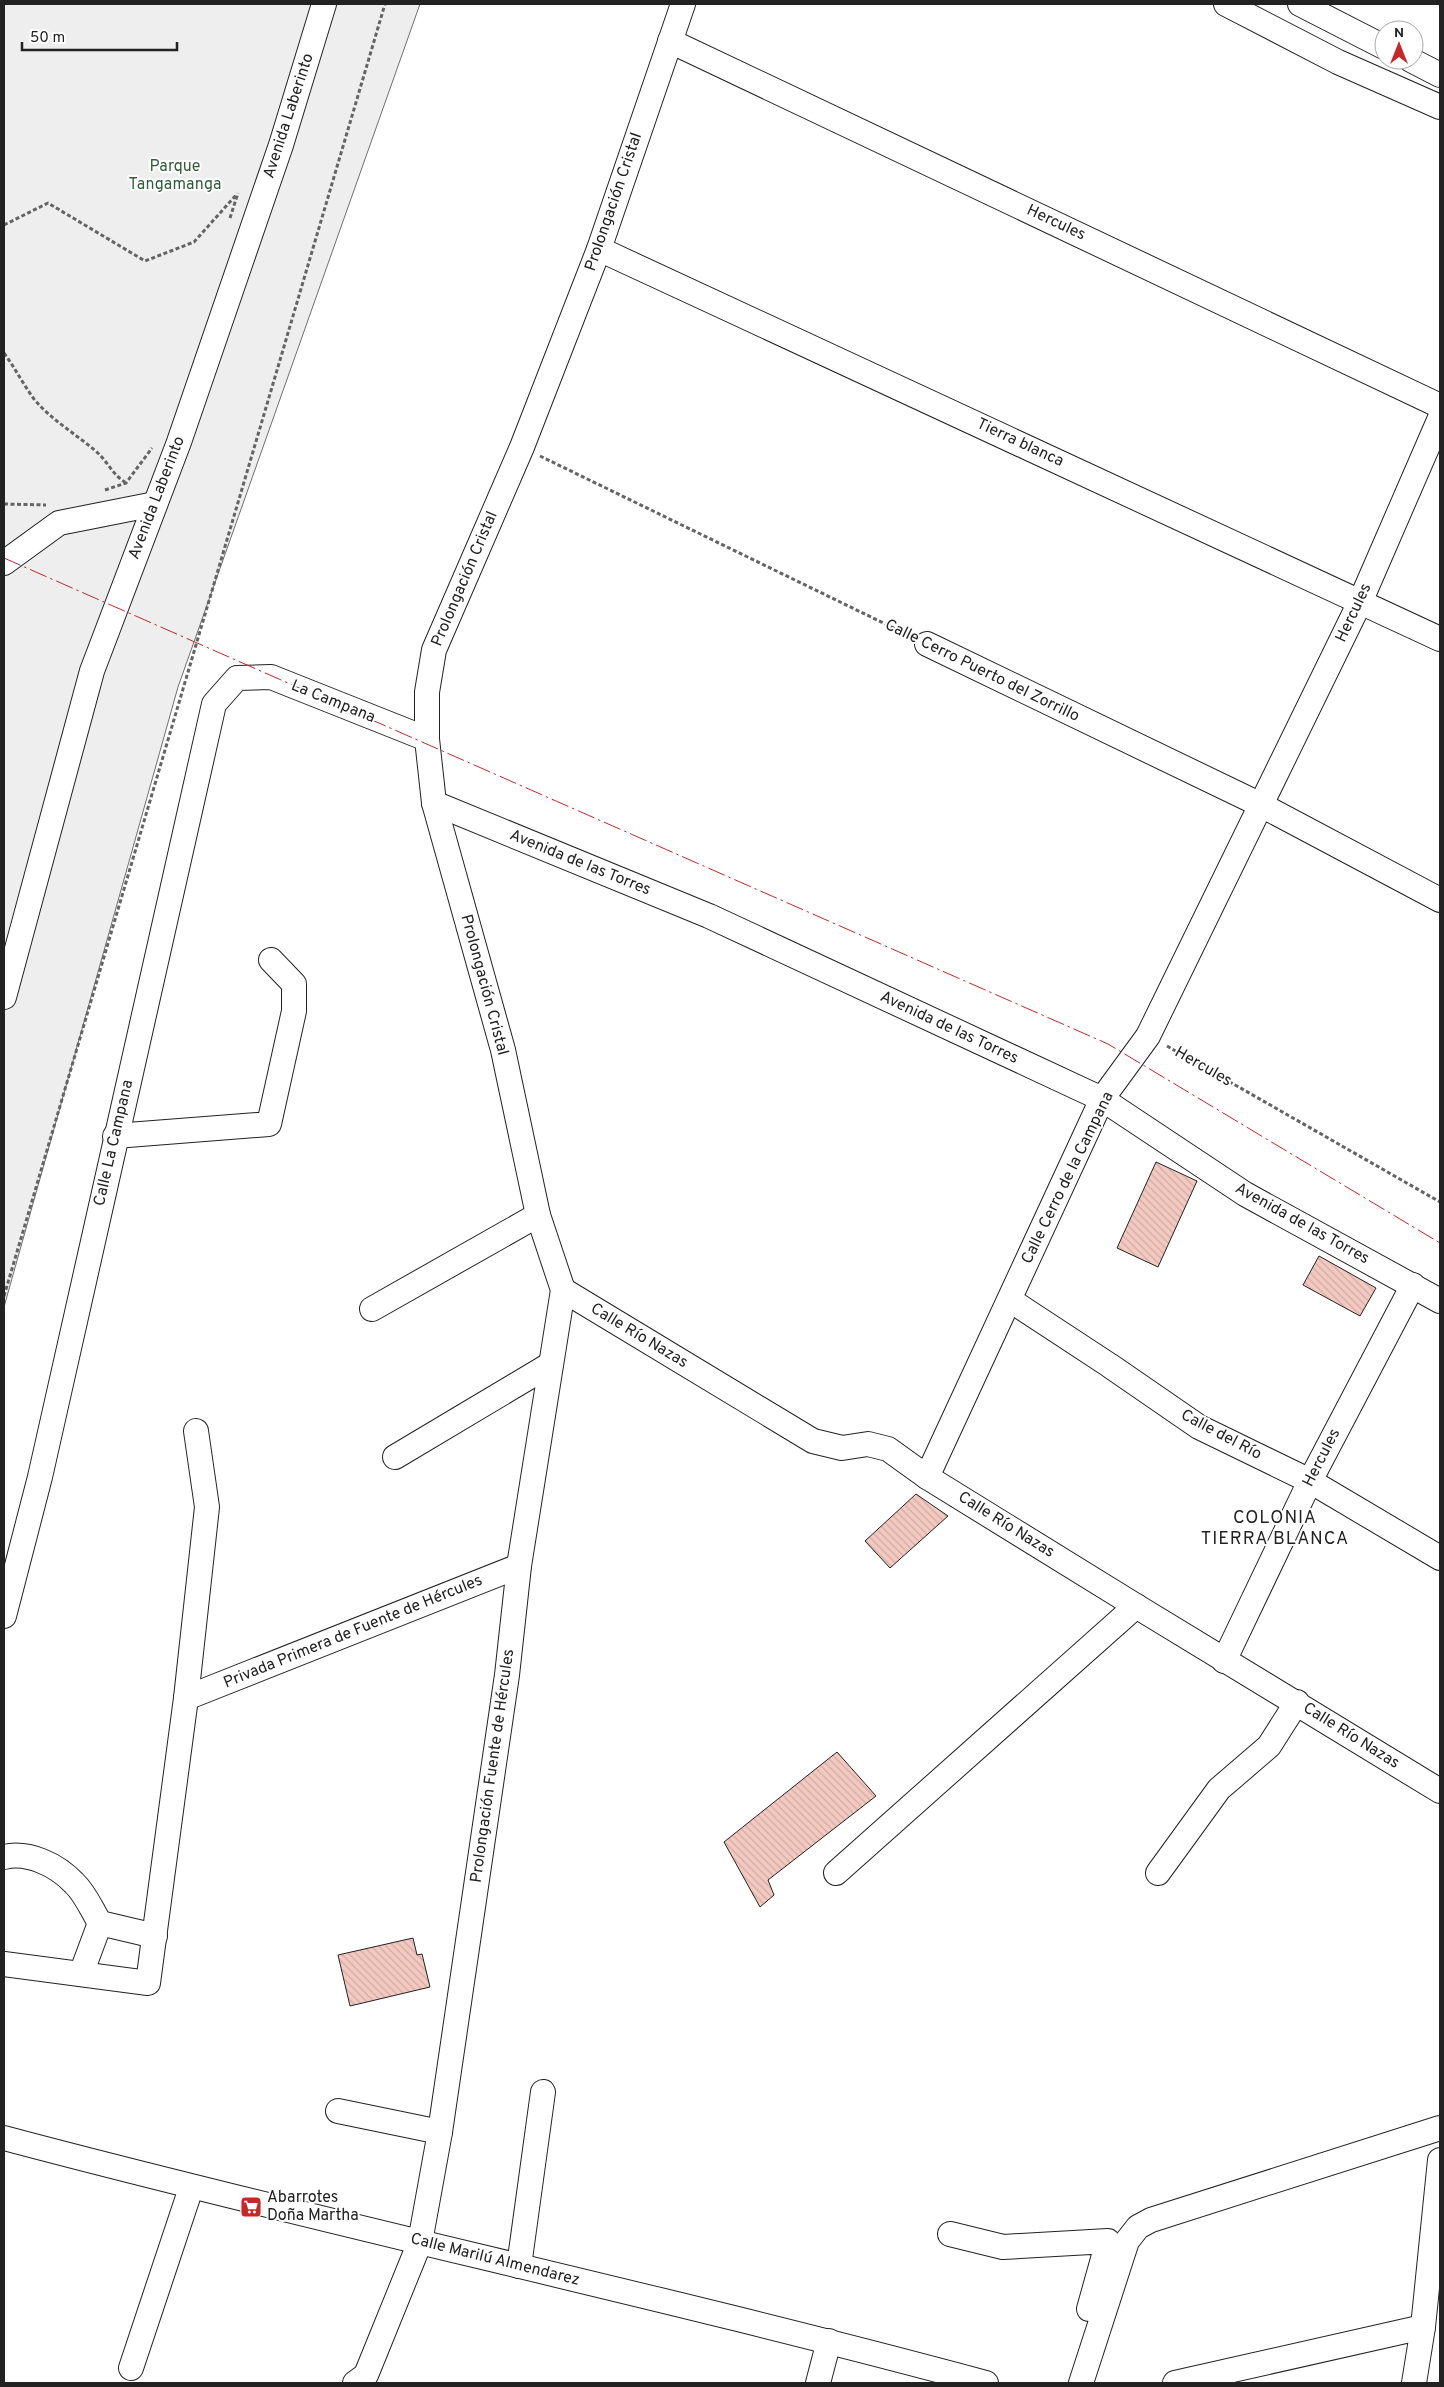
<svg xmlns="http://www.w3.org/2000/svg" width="1444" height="2387" viewBox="0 0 1444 2387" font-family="Overpass,sans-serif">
<defs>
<pattern id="building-back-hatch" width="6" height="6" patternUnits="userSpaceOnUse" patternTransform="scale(1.25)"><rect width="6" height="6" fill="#f3c9c0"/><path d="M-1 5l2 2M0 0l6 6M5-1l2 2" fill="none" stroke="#d0aca5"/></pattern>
</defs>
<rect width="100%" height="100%" fill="#fff"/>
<path fill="#eee" stroke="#6f6f6f" d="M4,4H420L178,687L4,1307Z"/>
<g fill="url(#building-back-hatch)" stroke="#222">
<path d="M1156,1162L1197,1181L1158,1267L1117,1248Z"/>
<path d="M1319,1256L1376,1288L1360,1316L1303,1285Z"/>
<path d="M916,1494L948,1516L890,1568L865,1541Z"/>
<path d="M837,1752L876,1796L768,1880L774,1895L760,1907L724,1842Z"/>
<path d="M413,1938L417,1955L422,1954L430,1987L350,2006L338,1955Z"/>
</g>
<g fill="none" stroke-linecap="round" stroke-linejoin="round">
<g stroke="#222" stroke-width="26">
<g id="minor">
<path d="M1226,4L1338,62L1440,107"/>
<path d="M1300,4L1384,47"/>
<path d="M670,41L1440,406"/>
<path d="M1411,60L1440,75"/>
<path d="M599,249L1440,639"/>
<path d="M4,563L59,523L155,504"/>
<path d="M927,644L1261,805L1440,900"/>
<path d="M434,803L709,916L1102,1099L1245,1194L1440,1301"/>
<path d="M4,997L92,671L179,442L281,145L324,4"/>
<path d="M115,1136L269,1124L294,1011V984L271,960"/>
<path d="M563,1290L813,1441L842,1448L868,1444L888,1449L927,1477L1136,1606L1440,1791"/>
<path d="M1010,1300L1109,1365L1199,1427L1310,1481L1440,1558"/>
<path d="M372,1309L538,1215"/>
<path d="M395,1457L551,1364"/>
<path d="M927,1477L1102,1099L1148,1036L1361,600L1440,418"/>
<path d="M4,1616L40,1477L214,704L237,678L271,677L427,739"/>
<path d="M1224,1661L1310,1481L1413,1285"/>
<path d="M186,1698L519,1566"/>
<path d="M4,1857C28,1851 57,1865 74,1883C85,1893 92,1910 100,1923L155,1936"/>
<path d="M836,1873L1136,1606"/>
<path d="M1158,1873L1219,1789L1269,1746L1297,1702"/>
<path d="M4,1964L148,1983L186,1698L207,1507L196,1431"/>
<path d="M81,1974L100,1923"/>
<path d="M338,2111L440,2132"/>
<path d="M4,2138C330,2225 660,2295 986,2383"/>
<path d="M950,2234L1003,2247L1108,2241L1089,2309"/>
<path d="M519,2266L543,2092"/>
<path d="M131,2368L191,2188"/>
<path d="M355,2383L366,2375L420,2242L440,2132L507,1675L519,1566L563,1290L538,1215L503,1050L434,803L427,739V692L434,650L522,447L599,249L683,4"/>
<path d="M818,2383L829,2341"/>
<path d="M1081,2383L1127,2241L1138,2227L1151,2220L1440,2128"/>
<path d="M1175,2383L1423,2327"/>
<path d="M1414,2383L1423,2327L1440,2160"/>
</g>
</g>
<g stroke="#646464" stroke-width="3" stroke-dasharray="4 2.5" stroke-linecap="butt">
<path d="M230,218L238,193"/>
<path d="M4,225L48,203L145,261L194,242L237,194"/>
<path d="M4,353C15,368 23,384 34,399C52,421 78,435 99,454C108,463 114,476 125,482"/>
<path d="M540,456L908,635"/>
<path d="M105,490L126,483L152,448"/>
<path d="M4,504L46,505"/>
<path d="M1167,1046L1440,1202"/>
<path d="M4,1296L385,4"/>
</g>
<use href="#minor" stroke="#fff" stroke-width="24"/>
<path stroke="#c62828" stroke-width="1" stroke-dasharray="18 4 2.5 4" stroke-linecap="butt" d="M4,558L1108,1044L1440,1243"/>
</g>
<defs>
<g id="supermarket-square" transform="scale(1.125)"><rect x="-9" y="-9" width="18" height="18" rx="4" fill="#c62828" stroke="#fff"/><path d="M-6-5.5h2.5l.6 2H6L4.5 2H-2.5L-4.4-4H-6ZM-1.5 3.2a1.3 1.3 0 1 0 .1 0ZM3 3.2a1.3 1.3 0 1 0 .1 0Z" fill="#fff"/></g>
</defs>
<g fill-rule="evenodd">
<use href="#supermarket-square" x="251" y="2207"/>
</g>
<g text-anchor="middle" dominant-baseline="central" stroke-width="4" stroke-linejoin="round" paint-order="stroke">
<g font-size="16" fill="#222" stroke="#fff">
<text transform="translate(289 116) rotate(-72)">Avenida Laberinto</text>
<text transform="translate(614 202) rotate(-71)">Prolongación Cristal</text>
<text transform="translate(1056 223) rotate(25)">Hercules</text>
<text transform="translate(1020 443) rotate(25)">Tierra blanca</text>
<text transform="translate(157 498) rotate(-69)">Avenida Laberinto</text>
<text transform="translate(465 579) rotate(-67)">Prolongación Cristal</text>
<text transform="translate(1354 613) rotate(-65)">Hercules</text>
<text transform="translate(982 671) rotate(26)">Calle Cerro Puerto del Zorrillo</text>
<text transform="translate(333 702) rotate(22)">La Campana</text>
<text transform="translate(580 863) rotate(22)">Avenida de las Torres</text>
<text transform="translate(484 985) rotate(75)">Prolongación Cristal</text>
<text transform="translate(949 1028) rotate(25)">Avenida de las Torres</text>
<text transform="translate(1203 1067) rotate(30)">Hercules</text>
<text transform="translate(114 1143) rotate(-77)">Calle La Campana</text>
<text transform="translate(1068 1178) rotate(-64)">Calle Cerro de la Campana</text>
<text transform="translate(1302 1224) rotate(29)">Avenida de las Torres</text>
<text transform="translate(639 1336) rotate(31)">Calle Río Nazas</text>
<text transform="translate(1221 1435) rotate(28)">Calle del Río</text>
<text transform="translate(1322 1458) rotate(-63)">Hercules</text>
<text transform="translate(1006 1525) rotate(32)">Calle Río Nazas</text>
<text transform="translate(353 1632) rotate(-22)">Privada Primera de Fuente de Hércules</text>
<text transform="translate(1351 1736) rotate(32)">Calle Río Nazas</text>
<text transform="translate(493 1766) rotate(-82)">Prolongación Fuente de Hércules</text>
<text transform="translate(495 2260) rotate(14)">Calle Marilú Almendarez</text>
</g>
<g font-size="16" fill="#2f5e38" stroke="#fff">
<text x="175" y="167">Parque<tspan x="175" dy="18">Tangamanga</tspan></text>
</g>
<g font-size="16" fill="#222" stroke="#fff" text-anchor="start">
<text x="267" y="2198">Abarrotes<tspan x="267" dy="18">Doña Martha</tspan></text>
</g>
<g font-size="18" letter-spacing="1" fill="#222" stroke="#fff">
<text x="1275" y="1518">COLONIA<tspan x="1275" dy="21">TIERRA BLANCA</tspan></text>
</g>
</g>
<rect width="1444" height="2387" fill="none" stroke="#222222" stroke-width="10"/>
<g transform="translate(1399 45)"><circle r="24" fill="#ffffff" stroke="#a7a7a7"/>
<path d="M0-4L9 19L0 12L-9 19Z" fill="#c62828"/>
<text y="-8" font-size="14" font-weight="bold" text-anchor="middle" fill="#222222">N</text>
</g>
<path d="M22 42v8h155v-8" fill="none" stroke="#222222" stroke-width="2.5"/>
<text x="30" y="42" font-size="15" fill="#222222" stroke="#ffffff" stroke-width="4" paint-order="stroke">50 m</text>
</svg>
